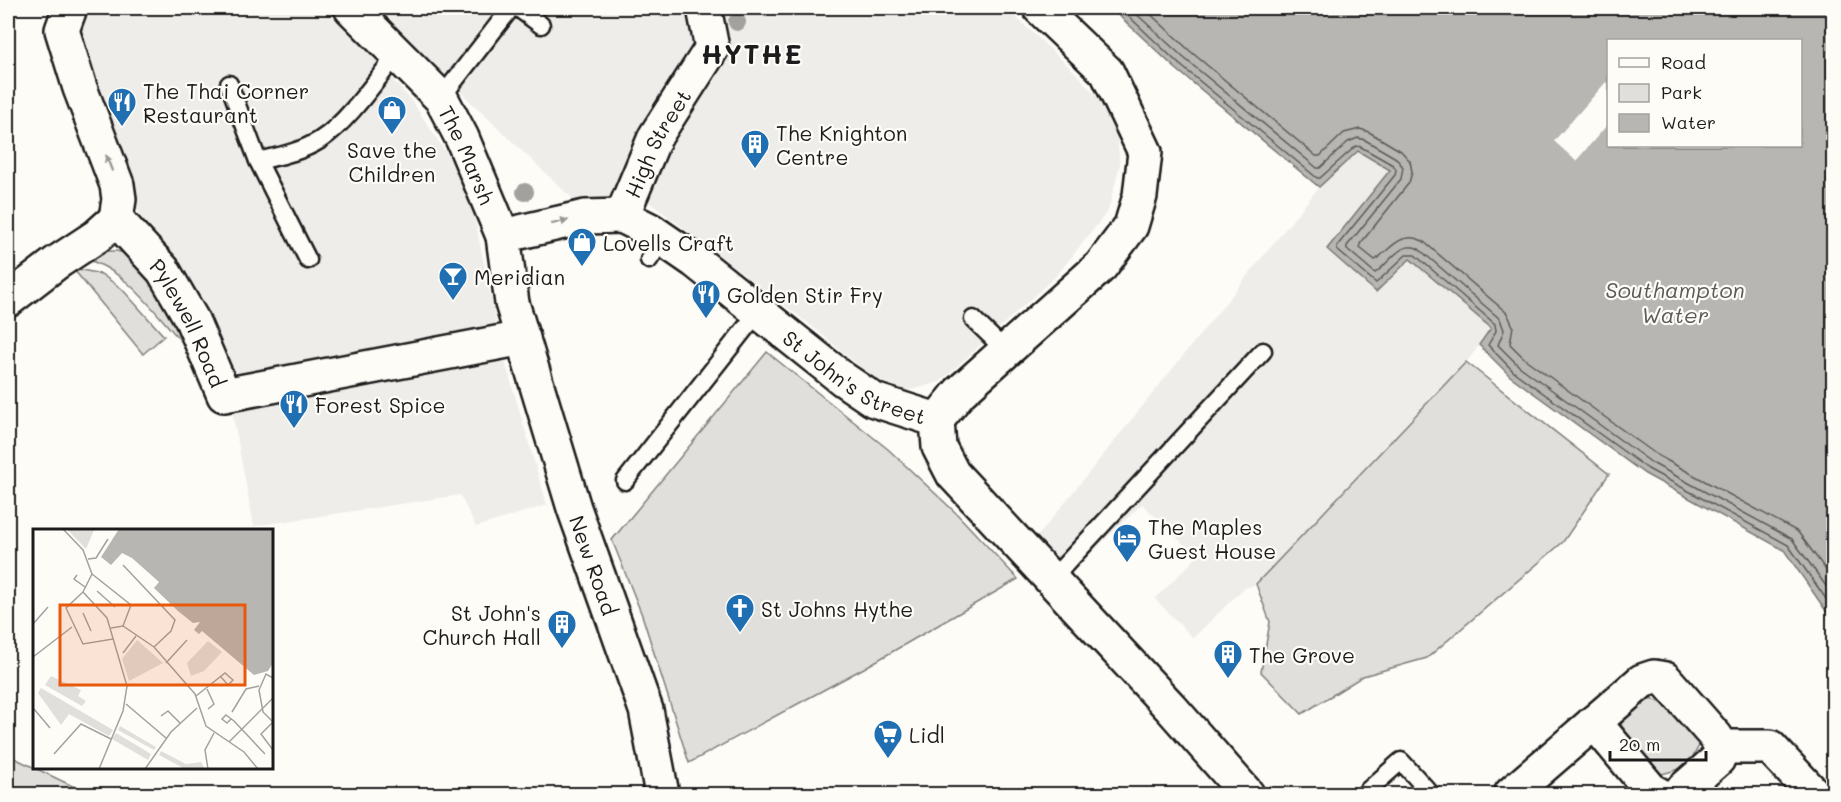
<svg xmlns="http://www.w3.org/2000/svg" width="1841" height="802" viewBox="0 0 1841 802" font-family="Mali,sans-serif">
<rect width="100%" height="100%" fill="#fdfcf7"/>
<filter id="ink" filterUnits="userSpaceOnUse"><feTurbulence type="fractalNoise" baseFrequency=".0167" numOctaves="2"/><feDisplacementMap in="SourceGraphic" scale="12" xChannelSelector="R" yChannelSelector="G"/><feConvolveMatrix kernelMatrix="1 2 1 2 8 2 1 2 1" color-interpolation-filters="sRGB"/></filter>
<g filter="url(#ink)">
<g fill="#eeede9">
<path d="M84,8H322L358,39L414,104L468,186L502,351L547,505L476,527L460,495L254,526L226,380L129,193L75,54L80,13Z"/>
<path d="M372,8H1006L1076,73L1115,117L1120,165L1108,211L1057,275L940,382L906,391L873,378L818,331L648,201L589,203L575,201Z"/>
<path d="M1358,151L1390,170L1327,249L1410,259L1491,329L1466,363L1256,584L1243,589L1193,638L1155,599L1197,557L1142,504L1066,577L1033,542L1319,187Z"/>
</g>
<g fill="#e0dfdb" stroke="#7e7e7c" stroke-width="1.5">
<path d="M99,251H117L130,255L145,267L182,339L180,340C152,309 124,267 81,258Z"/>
<path d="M82,270L101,274L122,289L164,336L143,354L75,271Z"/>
<path d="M767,352L889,450L956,513L1018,579L864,668L689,763L642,615L612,540Z"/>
<path d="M1466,362L1609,474L1563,542L1427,658L1363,676L1302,714L1261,672L1270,622L1256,584Z"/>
<path d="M1650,698C1673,706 1692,722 1700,744L1687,767L1662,774L1651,769L1621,725C1627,709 1632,701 1650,698Z"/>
<path d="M8,755L89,794H8Z"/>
</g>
<path fill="#b7b6b2" stroke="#797876" stroke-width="1.5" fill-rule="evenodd" d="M1111,8H1833V621L1784,550L1645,474L1510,376L1479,345L1491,328L1410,259L1376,292L1327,249L1390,170L1358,151L1319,187L1175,68ZM1608,40H1800V146H1608Z"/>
<path fill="#fdfcf7" d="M1606,82L1608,84V124L1576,161L1554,141Z"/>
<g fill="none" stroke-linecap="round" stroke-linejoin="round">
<g stroke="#5a5a58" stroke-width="1.5">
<path d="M1120,8L1179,64L1317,178H1320L1356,146L1361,147L1393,165L1396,169L1395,175L1337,246V250L1376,283L1406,255H1415L1495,324L1496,331L1488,345L1514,372L1648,469L1788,545L1834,610"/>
<path d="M1130,8L1184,58L1317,168H1320L1348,142L1358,138L1365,140L1396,158L1403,167L1401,179L1347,246V249L1375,273C1389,264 1401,239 1419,249L1500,319L1504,330L1498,345L1519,366L1652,463L1792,539L1834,597"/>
<path d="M1144,8L1190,51L1316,156H1320L1344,133L1360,129L1369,132L1401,151L1410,161L1412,172L1409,183L1360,244V248L1375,260C1391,249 1401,230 1423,241L1507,313L1513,326L1510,344L1525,359L1657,455L1798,532L1834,581"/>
</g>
<g stroke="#1c1c1c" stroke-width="21">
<g id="lane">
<path d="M518,8L541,25"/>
<path d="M229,84L258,161L308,260"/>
<path d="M441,98L511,8"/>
<path d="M258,161C279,156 301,152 320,140C347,123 377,79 398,53"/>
<path d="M649,260L663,239"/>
<path d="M973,319L1006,351"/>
<path d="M625,481L758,312"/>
<path d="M1051,580L1263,351"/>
<path d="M1366,792L1401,761L1431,794"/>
</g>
</g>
<g stroke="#1c1c1c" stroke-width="38">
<g id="street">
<path d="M70,8L62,30L80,88L117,185L119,199L116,219"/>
<path id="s1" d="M622,216L655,137L712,48L704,8"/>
<path id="s2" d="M116,219L163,270L192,320L224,395L523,338"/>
<path d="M8,300L56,263L97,236L116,219"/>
<path d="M937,420L960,392L1101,266L1131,226L1140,196L1145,152L1107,72L1040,8"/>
<path d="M1594,722L1652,791L1658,794"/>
<path d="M1721,747H1770L1814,794"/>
<path d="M1511,794L1642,681L1654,677L1665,679L1716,737L1721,747L1718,759L1678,794"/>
</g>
</g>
<g stroke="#1c1c1c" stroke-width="38">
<g id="secondary">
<path id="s3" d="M351,8L441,98L462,138L503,236L512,303L574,508L646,710L662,794"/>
<path id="s4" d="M503,236L585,217L622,216L650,230L695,261L843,379L874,400L937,420L939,447L953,474L1172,709L1247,794"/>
</g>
</g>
<use href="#lane" stroke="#fdfcf7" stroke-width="16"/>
<use href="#street" stroke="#fdfcf7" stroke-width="33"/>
<use href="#secondary" stroke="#fdfcf7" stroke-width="33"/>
</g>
<g fill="#a2a19e">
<circle cx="737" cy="22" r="9"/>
<circle cx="525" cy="192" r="9"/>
</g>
<defs><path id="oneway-solid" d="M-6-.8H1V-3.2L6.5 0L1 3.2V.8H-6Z" transform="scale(1.5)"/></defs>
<g fill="#989794">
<use href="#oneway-solid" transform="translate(109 163) rotate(-111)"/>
<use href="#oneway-solid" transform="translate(560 222) rotate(-13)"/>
</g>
</g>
<defs>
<g id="restaurant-pin" transform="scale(1.5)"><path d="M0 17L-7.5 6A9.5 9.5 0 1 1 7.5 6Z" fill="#1f6fb2" stroke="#fdfcf7"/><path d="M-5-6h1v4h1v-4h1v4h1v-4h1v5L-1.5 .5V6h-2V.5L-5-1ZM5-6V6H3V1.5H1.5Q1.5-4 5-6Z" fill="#fff"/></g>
<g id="shop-pin" transform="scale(1.5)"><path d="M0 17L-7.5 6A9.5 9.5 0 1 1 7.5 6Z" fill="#1f6fb2" stroke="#fdfcf7"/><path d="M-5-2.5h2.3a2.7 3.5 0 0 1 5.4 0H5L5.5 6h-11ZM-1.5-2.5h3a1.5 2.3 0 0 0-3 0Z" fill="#fff"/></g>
<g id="building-pin" transform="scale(1.5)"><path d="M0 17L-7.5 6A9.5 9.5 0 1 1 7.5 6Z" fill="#1f6fb2" stroke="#fdfcf7"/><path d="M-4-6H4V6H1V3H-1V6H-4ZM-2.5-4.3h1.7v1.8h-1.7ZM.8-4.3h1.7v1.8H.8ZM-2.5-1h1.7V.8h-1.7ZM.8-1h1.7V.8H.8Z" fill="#fff"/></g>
<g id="bar-pin" transform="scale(1.5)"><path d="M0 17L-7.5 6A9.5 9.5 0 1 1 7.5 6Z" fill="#1f6fb2" stroke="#fdfcf7"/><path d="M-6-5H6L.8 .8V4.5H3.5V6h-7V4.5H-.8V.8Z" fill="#fff"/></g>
<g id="hotel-pin" transform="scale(1.5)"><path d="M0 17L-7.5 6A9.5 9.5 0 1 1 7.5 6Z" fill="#1f6fb2" stroke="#fdfcf7"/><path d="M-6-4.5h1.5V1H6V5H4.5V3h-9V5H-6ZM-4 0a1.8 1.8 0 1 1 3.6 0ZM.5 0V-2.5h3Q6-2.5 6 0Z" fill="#fff"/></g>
<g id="church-pin" transform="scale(1.5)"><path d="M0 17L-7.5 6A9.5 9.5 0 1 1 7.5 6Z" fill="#1f6fb2" stroke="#fdfcf7"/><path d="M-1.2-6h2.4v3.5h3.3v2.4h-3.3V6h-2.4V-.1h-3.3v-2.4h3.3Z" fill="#fff"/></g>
<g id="supermarket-pin" transform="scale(1.5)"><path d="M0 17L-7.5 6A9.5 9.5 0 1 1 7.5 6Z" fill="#1f6fb2" stroke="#fdfcf7"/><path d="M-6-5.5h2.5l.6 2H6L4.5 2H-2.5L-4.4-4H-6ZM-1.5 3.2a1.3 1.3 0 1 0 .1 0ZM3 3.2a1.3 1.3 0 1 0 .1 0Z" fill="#fff"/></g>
</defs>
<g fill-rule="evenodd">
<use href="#restaurant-pin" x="122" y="102"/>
<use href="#shop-pin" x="392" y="110"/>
<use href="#building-pin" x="755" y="144"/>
<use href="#shop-pin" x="582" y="242"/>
<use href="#bar-pin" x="453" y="276"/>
<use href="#restaurant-pin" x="706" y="294"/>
<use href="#restaurant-pin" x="294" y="404"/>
<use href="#hotel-pin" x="1127" y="538"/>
<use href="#church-pin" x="740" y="608"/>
<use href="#building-pin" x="562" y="624"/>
<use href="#building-pin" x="1228" y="654"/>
<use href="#supermarket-pin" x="888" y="734"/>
</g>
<g text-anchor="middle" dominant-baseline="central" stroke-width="4.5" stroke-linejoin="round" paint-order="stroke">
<g font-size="21" fill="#1c1c1c" stroke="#fdfcf7" text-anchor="start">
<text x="143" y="90">The Thai Corner<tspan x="143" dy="24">Restaurant</tspan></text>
<text x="776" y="132">The Knighton<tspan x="776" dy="24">Centre</tspan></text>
<text x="392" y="149" text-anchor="middle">Save the<tspan x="392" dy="24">Children</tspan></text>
<text x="603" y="242">Lovells Craft</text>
<text x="474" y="276">Meridian</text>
<text x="727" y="294">Golden Stir Fry</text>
<text x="315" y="404">Forest Spice</text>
<text x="1148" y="526">The Maples<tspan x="1148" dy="24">Guest House</tspan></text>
<text x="761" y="608">St Johns Hythe</text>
<text x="541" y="612" text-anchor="end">St John's<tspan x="541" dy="24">Church Hall</tspan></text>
<text x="1249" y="654">The Grove</text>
<text x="909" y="734">Lidl</text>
</g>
<g font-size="21" fill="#1c1c1c" stroke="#fdfcf7">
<text stroke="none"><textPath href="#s1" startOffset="81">High Street</textPath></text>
<text stroke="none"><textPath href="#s3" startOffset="190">The Marsh</textPath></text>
<text stroke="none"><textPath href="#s2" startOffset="128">Pylewell Road</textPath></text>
<text stroke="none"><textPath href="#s4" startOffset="406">St John's Street</textPath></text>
<text stroke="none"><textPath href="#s3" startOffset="621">New Road</textPath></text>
</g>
<g font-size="22" font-style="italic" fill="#5a5a58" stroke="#fdfcf7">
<text x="1675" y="289">Southampton<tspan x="1675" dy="25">Water</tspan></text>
</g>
<g font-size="27" font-weight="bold" letter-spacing="1.5" fill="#1c1c1c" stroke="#fdfcf7">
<text x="752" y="53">HYTHE</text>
</g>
</g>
<g transform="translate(33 529)">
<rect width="240" height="240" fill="#fdfcf7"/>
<path d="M34,0H72L61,1L53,20ZM104,111L130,134L96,152L89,130ZM175,112L189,123L171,142L158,147L154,134ZM18,147L48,161L45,167L53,172L49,177L12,156ZM8,159L80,201L76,207L36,185L28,196L5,164ZM87,197L123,218L121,221L85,201ZM83,204L118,225L115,231L79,210ZM128,222L153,235L168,233L172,240H152L126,226Z" fill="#e0dfdb"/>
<path d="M86,0H240V134L235,142L221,146L169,102L166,105L161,101L167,93L160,94L145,82L121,59L126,53L99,29L89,24L78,36L68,28Z" fill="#b7b6b2"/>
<path fill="none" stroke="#a3a29f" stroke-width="1.5" d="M30,0L50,21L59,45M55,30L63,29L75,10M90,36L142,91L138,102L121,118M59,45L98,76L90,97M44,46L41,50L52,58M64,62L82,78M50,63L74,89L94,157L90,182L66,240M50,63L33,79L50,115L80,110M50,63L59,45M50,84L58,102M0,95L15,78M78,99L90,97L121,118L162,165L173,197L211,223L225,240M90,124L103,107M0,128L39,98M133,134L154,111M240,149L233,145L226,161L230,183L240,193L228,205L240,221M174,160L181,175L175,180M163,167L192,144L200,151L195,156L188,148M93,175L133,209M1,180L17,199M199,183L213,160L226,157M128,187L135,182L147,194M198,190L194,194L189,190L193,186L201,192L232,225M196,213L240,169M21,225L48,195L78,210M112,240L138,203L164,179M175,240L172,221L181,204"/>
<path fill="#e8590c" fill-opacity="0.15" stroke="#e8590c" stroke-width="3" d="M27,76H212V156H27Z"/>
<rect width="240" height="240" fill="none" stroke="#1c1c1c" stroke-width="3"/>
</g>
<rect width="1841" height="802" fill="none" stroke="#fdfcf7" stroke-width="30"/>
<rect x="15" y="15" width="1811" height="772" fill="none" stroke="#1c1c1c" stroke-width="2" filter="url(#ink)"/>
<rect x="1607" y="39" width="195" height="108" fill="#fdfcf7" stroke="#a3a29f" stroke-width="1.5"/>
<rect x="1619" y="58" width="30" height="9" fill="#fdfcf7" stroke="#a3a29f" stroke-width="1.5"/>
<text x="1661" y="69" font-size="18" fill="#1c1c1c">Road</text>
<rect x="1619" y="84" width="30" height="18" fill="#e0dfdb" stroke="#a3a29f" stroke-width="1.5"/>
<text x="1661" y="99" font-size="18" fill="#1c1c1c">Park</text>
<rect x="1619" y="114" width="30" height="18" fill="#b7b6b2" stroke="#a3a29f" stroke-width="1.5"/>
<text x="1661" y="129" font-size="18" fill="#1c1c1c">Water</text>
<path d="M1610 751v9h96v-9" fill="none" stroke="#1c1c1c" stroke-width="3"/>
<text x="1619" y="751" font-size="18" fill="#1c1c1c" stroke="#fdfcf7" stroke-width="4.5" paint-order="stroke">20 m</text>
</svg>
